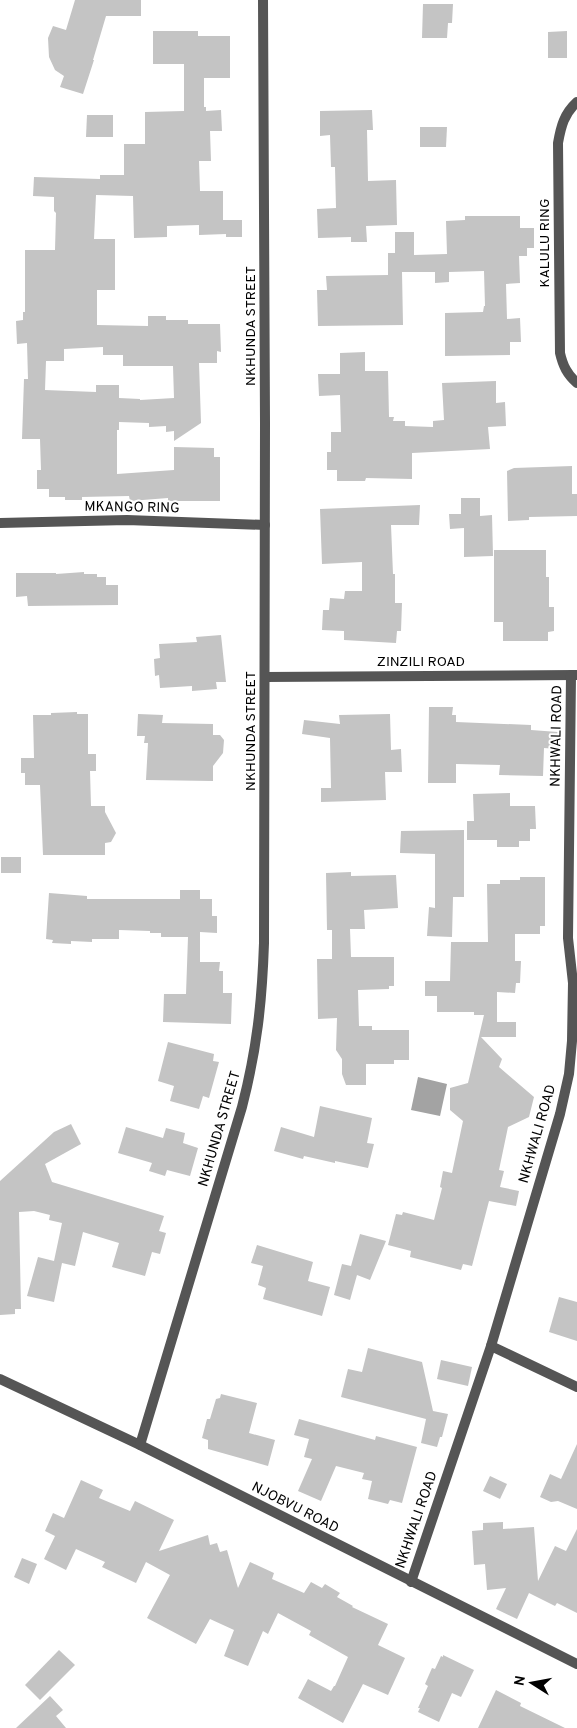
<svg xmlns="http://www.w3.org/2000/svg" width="577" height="1728" viewBox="0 0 577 1728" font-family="Overpass,sans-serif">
<rect width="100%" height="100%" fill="#fff"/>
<path fill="#a3a3a3" d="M418,1077L447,1084L440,1116L411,1110Z"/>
<g fill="#c4c4c4" fill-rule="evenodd">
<path d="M75,0H141V16H106L93,60H94L83,94L60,87L64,76L55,70L49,57L48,38L53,26L66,30Z"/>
<path d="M423,4H453L452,23H448L447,38H422Z"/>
<path d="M153,31H198V36H230V78H204V107H206V111L221,110L222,131H210L211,161H199L200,191H223V220H242V237H226V234L199,235V225L167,226V237L134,238L133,196L96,195L94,239H115V290H97V325L148,326V316H166V320H188V324H220L221,352L217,351V363H199L201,423L174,441V431L166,432V426L149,427V423L119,422V430H117V474L174,470V447L214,448V457H220V501H168V498L130,501L129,496L82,497V500H65V497H49V489H37V470H41L40,439H22L24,379H28L27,343L17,344L16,321L23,320V312H25V250H55L56,213L54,211V197L33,196L34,177L100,179V175H124V144H145V112L184,111V64H153ZM103,347V355H123V366H173L174,398L140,400V399L119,398V385H96V392L45,390L46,361H64V349Z"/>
<path d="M567,31V58H548V32Z"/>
<path d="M372,110L373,130H367L368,181L396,180L397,225L366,226L367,242H351V237L318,238L317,209L336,208L335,167H331L330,135L320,136V111Z"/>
<path d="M87,115H113V137H86Z"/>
<path d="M420,127H447L446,147H420Z"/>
<path d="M465,216H520V228H534V248H527V256H519L520,283L506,284L507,319L520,318L521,342H510V355L445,356V313L483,312L484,306H485L484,271L449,272V282L435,283V272H402L403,325L318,326L317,290H327L326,276L388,275V253H395V232H414V255L447,254L446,221L465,220Z"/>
<path d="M365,352V371H388L389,417H394L393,421H405V426L433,427V421L444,420L442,383L496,381V403L505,402L506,426L488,427L490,449L412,453V479L366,478L365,481H337V470H327V452H331V432H341L340,395L319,396L318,374H340V353Z"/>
<path d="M572,466V494H577V516L529,517V520L508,521L507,471L514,468Z"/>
<path d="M461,498H480V516L492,515L493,556L464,557V528L450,529L449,514H461Z"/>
<path d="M420,505L419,525H391L393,574H395V603H402L401,631H397L396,643L344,640V631L322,630L323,610H329L330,598L344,599L345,591H362V562L322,564L320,509Z"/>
<path d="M494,550H546V577H549V607H554V631L548,632V641H503V622H494Z"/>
<path d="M84,572V574H97V577H106V585H118V605L28,606L27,596L16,597V573H56V574Z"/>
<path d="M221,635L226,682H216L217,689L192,691V686L160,688L159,675L155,676L154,659L160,658L159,644L197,642L196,637Z"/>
<path d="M429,707H453L452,715H456V722L531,725V730L558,732L557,749L544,748L543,776L499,775L500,765L456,764V783H428Z"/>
<path d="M77,712V714H88V754H96V771H90L91,806H105V812L116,833L111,842L105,843V855H43L40,785H25V773H21V758H34L33,715H51V713Z"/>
<path d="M138,714L163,715L162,723L213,724V735H220L224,740L223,753L213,766V781L146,780L148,743H144L145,736H137Z"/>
<path d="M390,714L391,750L401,749L402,772H385L386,800L321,802V788H331L330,738L302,734L304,720L340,724L339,715Z"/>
<path d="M510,793V806H535L536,829H530V841H519V847H497V840H467V821H474L473,794Z"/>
<path d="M464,830V897H453L452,937L427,936L429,907L435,908V854L400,853L401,831Z"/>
<rect x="1" y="857" width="20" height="16"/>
<path d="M351,872V876L396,875L398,908L364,910L365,929H350L351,957H394V986H389V989L358,990L359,1026H372V1030H409V1060H394V1064H366V1085H346L342,1074V1059L336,1050L337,1018L318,1019L317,959H332V930H327L326,873Z"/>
<path d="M520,877H545V926H540V934H515V961H521L520,983H516L515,993L497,992V1022H516V1037H481L502,1059L499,1067L534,1097L529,1117L508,1127L499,1170L504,1171L500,1187L519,1191L516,1206L489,1201L472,1266L463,1264L461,1270L410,1257L411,1251L388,1245L396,1214L402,1215L403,1212L434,1220L442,1188L440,1187L443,1171L452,1173L463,1121L450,1110V1088L468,1083L484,1015H474V1012H437V996H425V981H450L451,942H488L487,884H500V880H520Z"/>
<path d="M180,890H200V899H212V916H217V933L200,932V962H220L219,971H223V993H232L231,1024L163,1022L164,994H186L188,937H161V933H150V931L119,930V939H92V942L71,941V944L52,943L53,940L46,939L49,893L87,896V899H180Z"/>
<path d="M168,1042L214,1054L213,1061L219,1062L209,1098L203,1096L199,1109L170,1101L174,1086L158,1081Z"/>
<path d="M320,1106L372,1118L367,1143L374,1144L368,1168L335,1161V1163L304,1156L303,1159L274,1151L281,1127L314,1137Z"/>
<path d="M71,1124L81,1144L45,1164L52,1182L164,1216L159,1231L166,1233L160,1254L152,1252L145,1276L112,1267L119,1243L83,1232L75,1266L62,1263L54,1302L27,1296L38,1257L54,1261L62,1223L49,1220L50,1215L34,1211L19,1212L21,1309H15V1314L0,1315V1181L54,1132Z"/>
<path d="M126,1127L163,1138L166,1128L185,1133L183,1143L198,1148L190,1176L167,1170L165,1176L149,1171L152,1163L118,1153Z"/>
<path d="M360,1234L386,1241L370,1280L357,1275L350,1300L334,1295L342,1264L351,1266Z"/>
<path d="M257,1245L313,1262L308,1281L330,1287L322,1316L263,1299L266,1288L258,1285L263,1266L251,1263Z"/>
<path d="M559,1297L577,1302V1341L549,1332Z"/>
<path d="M368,1348L422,1362L433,1411L448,1414L442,1437H440L437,1447L421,1443L426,1419L341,1397L348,1369L362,1372Z"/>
<path d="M441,1360L472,1367L468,1386L437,1379Z"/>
<path d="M221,1394L257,1403L249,1433L275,1440L268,1466L208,1449V1440L202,1438L207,1419H210L216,1399L220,1398Z"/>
<path d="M299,1419L375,1440L376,1436L417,1447L402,1503L390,1500L388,1504L368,1499L372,1481L362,1479L364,1473L336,1466L321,1501L298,1491L312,1459L304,1457L309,1439L294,1435Z"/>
<path d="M577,1444V1509L558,1501L551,1502L540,1497L550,1474L561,1479Z"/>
<path d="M490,1476L507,1484L500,1499L483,1491Z"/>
<path d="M81,1480L103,1490L99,1498L130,1511L135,1501L174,1520L159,1551L208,1535L210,1545L217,1543L220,1552L227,1550L238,1588L250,1562L274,1573L272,1579L304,1593L311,1582L322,1588L325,1584L340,1593L337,1597L353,1606L352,1607L388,1624L378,1645L405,1658L388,1695L363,1684L343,1723L298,1698L308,1679L331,1691L334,1686H335L348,1657L309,1635L311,1631L278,1613L268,1634L263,1631L248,1666L224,1656L234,1630L210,1619L196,1644L147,1618L170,1575L146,1562L136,1583L102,1567L105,1562L76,1549L66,1570L44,1559L55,1536L45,1531L53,1513L64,1518Z"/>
<path d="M503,1522V1529L534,1527L538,1581L555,1546L566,1551L577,1529V1613L557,1603L555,1606L529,1593L517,1619L496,1609L506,1588L487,1590L485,1564L474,1565L472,1531L483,1530V1523Z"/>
<path d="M22,1558L37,1564L29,1584L14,1577Z"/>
<path d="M59,1650L75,1665L40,1700L25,1685Z"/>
<path d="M443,1655L474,1670L461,1697L452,1693L439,1722L418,1712L420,1708H418L428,1686L425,1684L432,1668L435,1669L441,1656L443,1657Z"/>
<path d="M496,1690L521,1703L520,1706L565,1728H478Z"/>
<path d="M50,1696L63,1710L56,1716L66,1728H16Z"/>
</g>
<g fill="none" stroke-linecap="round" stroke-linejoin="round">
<g stroke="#555" stroke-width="10">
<path d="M577,102C564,114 561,126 558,143L560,353C563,366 567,374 577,383"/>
<path d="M0,523L127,520L265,525"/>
<path d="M265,677L576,675"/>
<path d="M491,1346L577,1387"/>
<path d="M0,1379L140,1445L577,1664"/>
<path d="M140,1445L242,1107C257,1049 262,1002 264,943L265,423L263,0"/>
<path d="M411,1582L491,1346L560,1114L569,1074L572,1041L573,983L568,938L571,675"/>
</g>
</g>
<g text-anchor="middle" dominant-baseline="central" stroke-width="4" stroke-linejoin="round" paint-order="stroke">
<g font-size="14" fill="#000" stroke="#fff">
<text transform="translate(545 243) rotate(-90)">KALULU RING</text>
<text transform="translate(251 326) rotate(-90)">NKHUNDA STREET</text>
<text transform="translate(132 508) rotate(1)">MKANGO RING</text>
<text x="421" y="662">ZINZILI ROAD</text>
<text transform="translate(251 731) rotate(-90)">NKHUNDA STREET</text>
<text transform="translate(557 736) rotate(-89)">NKHWALI ROAD</text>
<text transform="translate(220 1129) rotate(-74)">NKHUNDA STREET</text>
<text transform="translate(538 1134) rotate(-74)">NKHWALI ROAD</text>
<text transform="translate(295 1508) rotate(27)">NJOBVU ROAD</text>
<text transform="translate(417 1520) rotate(-71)">NKHWALI ROAD</text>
</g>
</g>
<g transform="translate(532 1683) rotate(281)" stroke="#ffffff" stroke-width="4" paint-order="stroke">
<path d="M0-4L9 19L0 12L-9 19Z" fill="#000000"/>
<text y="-8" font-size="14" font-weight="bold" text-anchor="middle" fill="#000000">N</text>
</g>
</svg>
